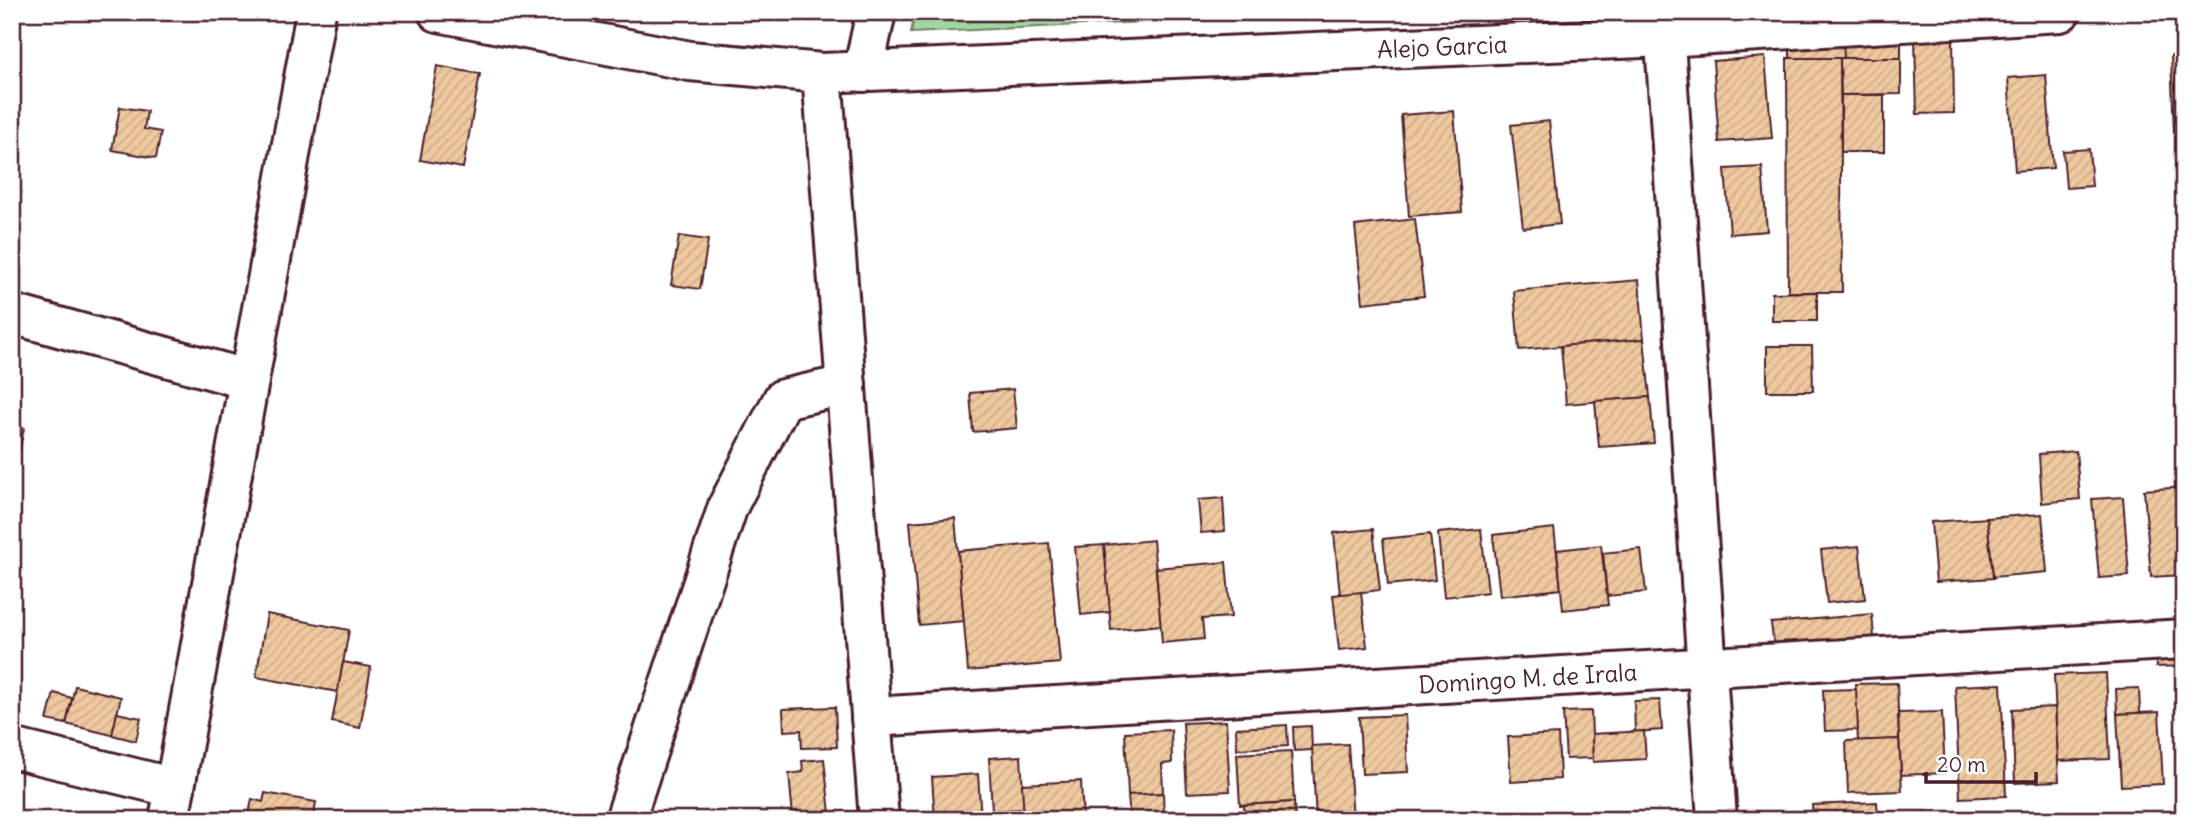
<svg xmlns="http://www.w3.org/2000/svg" width="2196" height="832" viewBox="0 0 2196 832" font-family="Delius,sans-serif">
<defs>
<pattern id="building-hatch" width="6" height="6" patternUnits="userSpaceOnUse" patternTransform="scale(1.75)"><rect width="6" height="6" fill="#eec99f"/><path d="M-1 1l2-2M0 6l6-6M5 7l2-2" fill="none" stroke="#ceac89"/></pattern>
</defs>
<rect width="100%" height="100%" fill="#fff"/>
<filter id="ink" filterUnits="userSpaceOnUse"><feTurbulence type="fractalNoise" baseFrequency=".0143" numOctaves="2"/><feDisplacementMap in="SourceGraphic" scale="14" xChannelSelector="R" yChannelSelector="G"/><feConvolveMatrix kernelMatrix="1 2 1 2 8 2 1 2 1" color-interpolation-filters="sRGB"/></filter>
<g filter="url(#ink)">
<path fill="#9cdaa2" stroke="#737c66" stroke-width="2" d="M915,12H1356L911,33Z"/>
<g fill="url(#building-hatch)" stroke="#4a1f2b" stroke-width="2">
<path d="M746,12H789L787,20Z"/>
<path d="M1953,37L1954,113L1917,114L1915,38Z"/>
<rect x="1790" y="38" width="54" height="20"/>
<path d="M1843,40H1901V58H1844Z"/>
<path d="M2171,56H2184V133H2174Z"/>
<path d="M1765,57L1772,138L1719,142L1713,61Z"/>
<path d="M1787,58H1840L1842,292H1788Z"/>
<path d="M1840,58H1901V94L1841,95Z"/>
<path d="M437,66L480,74L463,168L420,160Z"/>
<path d="M2046,75L2053,168L2015,171L2008,78Z"/>
<rect x="1841" y="95" width="43" height="57"/>
<path d="M120,107L147,111L144,129L161,132L156,158L112,150Z"/>
<path d="M1454,111L1462,212L1409,216L1401,115Z"/>
<path d="M1549,121L1560,224L1523,228L1511,125Z"/>
<path d="M2089,149L2092,186L2066,188L2063,151Z"/>
<path d="M1762,167L1767,231L1730,234L1725,169Z"/>
<path d="M1415,219L1424,296L1363,303L1355,226Z"/>
<path d="M679,236L708,240L700,289L671,285Z"/>
<path d="M1639,280L1644,339L1519,350L1514,291Z"/>
<path d="M1817,292V321H1772V293Z"/>
<path d="M1644,339L1650,397L1566,404L1561,346Z"/>
<path d="M1767,346H1812L1813,391H1767Z"/>
<path d="M1013,389L1017,428L973,432L970,393Z"/>
<path d="M1650,397L1654,443L1599,447L1595,401Z"/>
<path d="M12,426L24,428L14,477L12,476Z"/>
<path d="M2076,451L2080,499L2042,503L2039,454Z"/>
<path d="M2184,487V575L2151,577L2144,490Z"/>
<path d="M2123,497L2129,576L2099,578L2092,499Z"/>
<path d="M1223,498L1225,531L1201,533L1198,500Z"/>
<path d="M2042,514L2047,572L1993,577L1987,518Z"/>
<path d="M955,518L964,621L919,625L910,522Z"/>
<path d="M1987,518L1993,578L1936,582L1931,522Z"/>
<path d="M1554,528L1561,589L1500,596L1493,535Z"/>
<path d="M1373,529L1380,590L1340,595L1334,533Z"/>
<path d="M1481,529L1488,592L1444,597L1438,533Z"/>
<path d="M1430,534L1435,580L1388,585L1383,539Z"/>
<path d="M1153,540L1161,625L1111,630L1104,545Z"/>
<path d="M1049,543L1060,663L968,671L958,551Z"/>
<path d="M1104,545L1110,612L1081,615L1075,547Z"/>
<path d="M1601,545L1608,605L1563,610L1557,550Z"/>
<path d="M1859,546L1865,599L1827,603L1821,550Z"/>
<path d="M1641,549L1646,592L1607,596L1603,553Z"/>
<path d="M1226,562L1231,617L1202,619L1204,639L1162,643L1156,568Z"/>
<path d="M1361,592L1367,647L1339,650L1333,595Z"/>
<path d="M267,614L349,630L338,692L256,677Z"/>
<path d="M1872,614L1874,637L1774,647L1771,623Z"/>
<path d="M2184,647V666L2156,667L2155,648Z"/>
<path d="M343,662L371,667L360,728L332,722Z"/>
<path d="M2106,673L2110,759L2058,761L2054,675Z"/>
<path d="M1897,683L1899,739L1858,741L1855,684Z"/>
<path d="M2001,684L2006,796L1960,798L1955,686Z"/>
<path d="M75,686L121,697L112,735L66,724Z"/>
<path d="M2139,688L2140,713L2117,714L2116,689Z"/>
<path d="M1856,689L1858,730L1825,731L1823,690Z"/>
<path d="M54,693L72,698L66,724L47,720Z"/>
<path d="M1660,700L1662,730L1635,732L1634,701Z"/>
<path d="M835,707L837,747L802,748L801,730L784,731L783,709Z"/>
<path d="M2055,707L2059,781L2015,783L2012,709Z"/>
<path d="M1591,711L1593,758L1566,759L1563,712Z"/>
<path d="M1942,712L1945,773L1901,775L1898,713Z"/>
<path d="M2159,712L2163,784L2121,786L2117,714Z"/>
<path d="M117,713L141,718L136,741L112,735Z"/>
<path d="M1405,715L1408,772L1362,774L1359,717Z"/>
<path d="M1226,721L1230,791L1187,793L1183,723Z"/>
<path d="M1287,725L1288,746L1237,749L1236,728Z"/>
<path d="M1311,726L1312,750L1294,751L1293,727Z"/>
<path d="M1171,730L1172,763L1162,764L1163,793L1128,795L1125,732Z"/>
<path d="M1644,731L1646,759L1593,762L1592,734Z"/>
<path d="M1558,734L1560,779L1511,782L1508,737Z"/>
<path d="M1899,739L1902,791L1848,793L1846,741Z"/>
<path d="M1348,744L1353,820H1316L1312,746Z"/>
<path d="M1291,751L1294,802L1240,805L1237,754Z"/>
<path d="M1021,756L1024,809L992,811L989,758Z"/>
<path d="M824,759L830,813L793,816L789,774L803,772L802,761Z"/>
<path d="M978,774L981,820H935L932,777Z"/>
<path d="M1081,781L1083,820H1024L1022,784Z"/>
<path d="M265,793L316,802L313,820H248L252,799L263,802Z"/>
<path d="M1163,793L1164,820H1130L1128,795Z"/>
<path d="M1294,802L1295,820H1245L1244,805Z"/>
<path d="M1877,802L1878,820H1813L1812,805Z"/>
</g>
<g fill="none" stroke-linecap="round" stroke-linejoin="round">
<g stroke="#4a1f2b" stroke-width="44">
<g id="minor">
<path id="s1" d="M438,12L690,61L822,73L1665,37L2060,12"/>
<path d="M1663,12L1717,820"/>
<path d="M863,72L876,12"/>
<path d="M822,73L879,820"/>
<path d="M12,314L249,380"/>
<path id="s2" d="M871,717L2184,639"/>
<path d="M12,748L175,788"/>
<path d="M169,820L316,12"/>
<path d="M625,820L728,506L783,399L846,385"/>
</g>
</g>
<use href="#minor" stroke="#fff" stroke-width="38"/>
</g>
</g>
<g text-anchor="middle" dominant-baseline="central" stroke-width="5" stroke-linejoin="round" paint-order="stroke">
<g font-size="24" fill="#4a1f2b" stroke="#fff">
<text stroke="none"><textPath href="#s1" startOffset="1010">Alejo Garcia</textPath></text>
<text stroke="none"><textPath href="#s2" startOffset="658">Domingo M. de Irala</textPath></text>
</g>
</g>
<rect width="2196" height="832" fill="none" stroke="#fff" stroke-width="42"/>
<rect x="21" y="21" width="2154" height="790" fill="none" stroke="#4a1f2b" stroke-width="2.5" filter="url(#ink)"/>
<path d="M1926 772v10h110v-10" fill="none" stroke="#4a1f2b" stroke-width="3.5"/>
<text x="1937" y="772" font-size="21" fill="#4a1f2b" stroke="#ffffff" stroke-width="5" paint-order="stroke">20 m</text>
</svg>
